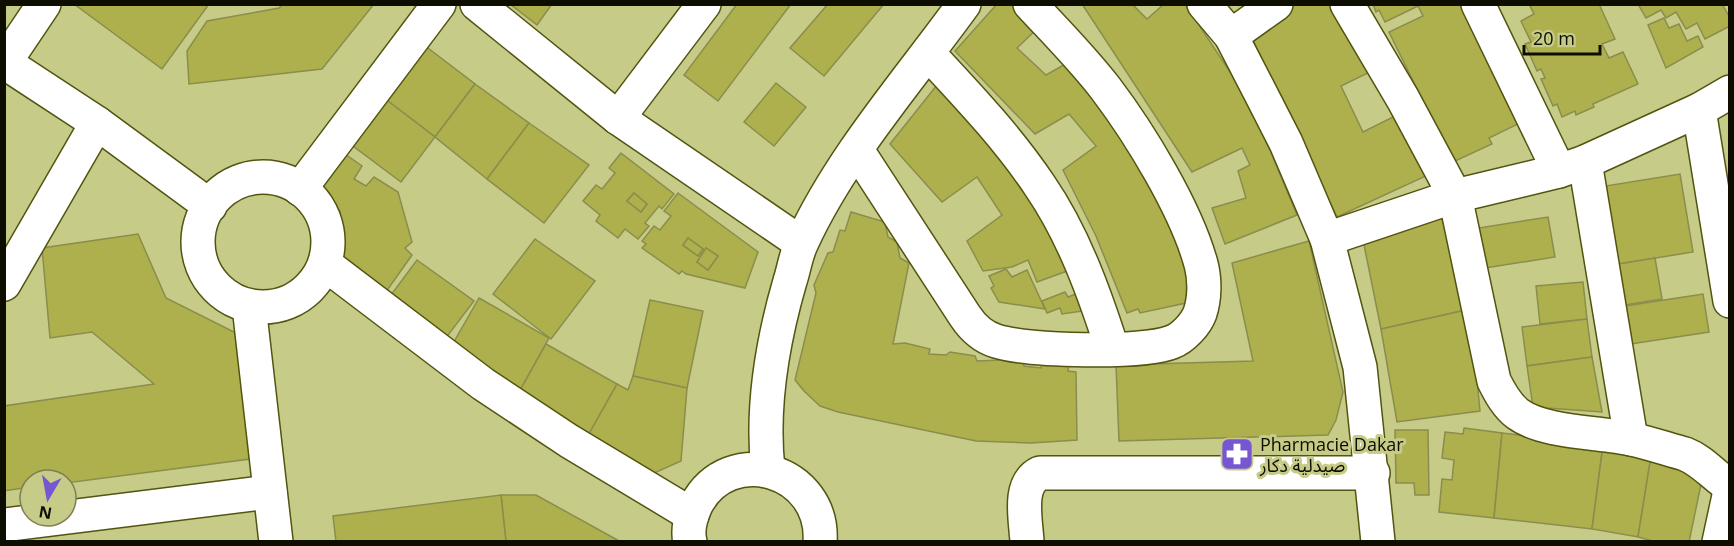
<svg xmlns="http://www.w3.org/2000/svg" width="1734" height="546" viewBox="0 0 1734 546" font-family="'Open Sans','Noto Sans Arabic',sans-serif">
<rect width="100%" height="100%" fill="#c7cb88"/>
<g fill="#adb04d" stroke="#8a8d4c" stroke-width="1.5" fill-rule="evenodd">
<path d="M74,4H209L162,69Z"/>
<path d="M283,4H374L322,69L189,84L187,51L207,21L279,8Z"/>
<path d="M510,4H552L537,25Z"/>
<path d="M737,4H791L718,101L684,75Z"/>
<path d="M828,4H884L824,76L790,48Z"/>
<path d="M997,4H1022L1041,25L1017,48L1046,75L1076,58L1196,269L1186,303L1140,313L1138,309L1127,313L1096,236L1063,170L1096,146L1069,114L1035,134L955,51Z"/>
<path d="M1082,4H1132L1147,19L1164,4H1185L1250,102L1297,215L1225,244L1212,208L1246,198L1238,171L1250,165L1242,148L1192,172Z"/>
<path d="M1285,4H1343L1374,70L1341,86L1363,132L1399,114L1428,175L1337,217L1246,25Z"/>
<path d="M1373,4H1467L1524,121L1489,138L1492,144L1453,162L1389,32L1423,16L1418,6L1385,22L1379,10L1376,12Z"/>
<path d="M1529,4H1599L1615,39L1602,44L1609,58L1623,52L1638,84L1593,104L1594,107L1576,115L1575,111L1562,117L1557,104L1553,106L1541,79L1545,78L1541,69L1537,71L1525,44L1531,42L1521,21L1534,14Z"/>
<path d="M1638,4H1722L1730,18V26L1705,39L1697,23L1686,29L1676,12L1666,18L1661,10L1646,18Z"/>
<path d="M1664,18L1669,28L1679,24L1687,41L1698,36L1703,47L1666,68L1648,25Z"/>
<path d="M424,45L475,84L435,137L384,98Z"/>
<path d="M941,80L1031,192L1070,270L1037,282L1028,260L1012,267L983,271L967,241L1002,215L977,177L942,202L890,144Z"/>
<path d="M776,83L806,107L774,146L744,122Z"/>
<path d="M475,84L529,123L487,179L435,137Z"/>
<path d="M384,98L435,137L401,182L349,143Z"/>
<path d="M529,123L589,165L544,223L487,179Z"/>
<path d="M621,153L674,194L662,209L659,206L645,223L649,226L638,239L625,229L618,238L596,221L600,215L583,201L596,185L602,189L615,173L609,168ZM634,193L647,204L641,212L627,201Z"/>
<path d="M345,154L362,166L354,179L366,186L374,177L398,192L412,242L405,248L412,255L381,299L343,271L340,211L320,190Z"/>
<path d="M1680,174L1693,252L1612,265L1599,187Z"/>
<path d="M634,193L647,204L641,212L627,201Z"/>
<path d="M678,193L758,252L745,288L686,274L682,271L679,274L642,248L646,244L642,241L654,226L660,230L671,216L664,211ZM688,238L703,249L698,256L683,245ZM706,248L718,256L708,270L697,262Z"/>
<path d="M1440,210L1443,223L1450,221L1466,310L1381,329L1363,240Z"/>
<path d="M851,212L885,222L888,237L897,242L900,258L909,263L893,344L905,343L930,349L929,354L946,355L950,352L975,356L977,361L1023,359L1024,366L1041,368L1042,361L1069,364L1068,371L1076,372L1077,440L1031,443L976,441L838,412L820,406L804,391L795,380L816,293L814,285L828,253L833,252L840,230L845,231Z"/>
<path d="M1548,217L1555,257L1479,269L1472,229Z"/>
<path d="M138,234L166,298L236,333L250,459L66,483V480H30V487L4,491V406L154,384L92,332L50,338L42,248Z"/>
<path d="M688,238L703,249L698,256L683,245Z"/>
<path d="M535,239L595,281L551,339L493,294Z"/>
<path d="M1309,241L1343,392L1336,420L1328,435L1119,441L1116,365L1253,361L1232,263Z"/>
<path d="M706,248L718,256L708,270L697,262Z"/>
<path d="M1655,258L1662,299L1619,306L1612,265Z"/>
<path d="M417,260L474,301L442,343L385,303Z"/>
<path d="M1006,269L1012,277L1027,270L1045,309L999,302L991,288L994,286L989,276Z"/>
<path d="M1583,282L1587,319L1540,324L1536,286Z"/>
<path d="M1065,292L1068,297L1081,292L1090,310L1062,314L1060,308L1047,313L1042,301Z"/>
<path d="M1703,294L1709,332L1631,344L1625,306Z"/>
<path d="M479,298L549,338L518,394L447,354Z"/>
<path d="M650,300L703,311L687,388L633,376Z"/>
<path d="M1466,310L1476,369L1480,411L1397,422L1381,329Z"/>
<path d="M1587,319L1592,357L1527,366L1522,327Z"/>
<path d="M546,344L617,384L589,434L518,394Z"/>
<path d="M1592,357L1602,412L1533,407L1527,366Z"/>
<path d="M633,376L687,388L681,461L650,475L589,434L617,384L628,390Z"/>
<path d="M1464,428L1502,433L1494,518L1439,512L1442,479L1452,480L1454,460L1442,458L1445,432L1463,434Z"/>
<path d="M1395,430H1428L1429,495H1415L1414,483H1396Z"/>
<path d="M1502,433L1603,445L1592,529L1494,518Z"/>
<path d="M1603,445L1651,456L1638,537L1592,529Z"/>
<path d="M1651,456L1704,470L1689,542H1656L1638,537Z"/>
<path d="M501,495H536L621,542H506Z"/>
<path d="M501,495L506,542H336L333,516Z"/>
</g>
<g fill="none" stroke-linecap="round" stroke-linejoin="round">
<g stroke="#52540f" stroke-width="36">
<g id="minor">
<path d="M477,4L618,118L801,243"/>
<path d="M1204,4L1231,36L1262,96L1286,143L1327,239L1360,367L1378,542"/>
<path d="M1347,4L1403,99L1455,196L1494,381C1500,393 1507,406 1518,414C1544,433 1600,432 1631,439C1649,443 1667,449 1685,454C1703,461 1714,476 1730,486"/>
<path d="M1478,4L1559,171"/>
<path d="M1231,36L1276,4"/>
<path d="M928,53C967,95 1008,138 1040,186C1073,234 1094,292 1112,348"/>
<path d="M4,62L97,123L210,206"/>
<path d="M5,62L44,4"/>
<path d="M1699,110L1730,301"/>
<path d="M618,118L704,4"/>
<path d="M857,150L965,316C973,328 983,337 996,341C1027,351 1143,354 1172,342C1183,338 1196,324 1200,313C1205,298 1205,279 1201,264C1186,209 1140,134 1106,89C1083,59 1056,32 1030,4"/>
<path d="M1585,162L1631,439"/>
<circle cx="263" cy="242" r="65"/>
<path d="M300,189L439,4"/>
<path d="M1327,239L1455,196L1559,171L1585,162L1699,110L1730,92"/>
<path d="M325,264L483,384L569,441L692,515"/>
<path d="M4,284L97,123"/>
<path d="M249,306L276,542"/>
<path d="M768,470C761,407 772,343 790,281C794,269 796,254 802,242C841,157 909,80 964,4"/>
<path d="M4,525L270,492"/>
<path d="M690,542C687,530 691,516 696,505C729,441 825,470 820,542"/>
<path d="M1027,542C1026,520 1017,484 1040,473H1373"/>
<path d="M1719,542L1730,491"/>
</g>
</g>
<use href="#minor" stroke="#fff" stroke-width="33"/>
</g>
<defs>
<g id="pharmacy-square" transform="scale(1.725)"><rect x="-9" y="-9" width="18" height="18" rx="4" fill="#7657d1" stroke="#c7cb88"/><path d="M-2-6h4v4h4v4h-4v4h-4v-4h-4v-4h4Z" fill="#fff"/></g>
</defs>
<g fill-rule="evenodd">
<use href="#pharmacy-square" x="1237" y="454"/>
</g>
<g text-anchor="middle" dominant-baseline="central" stroke-width="6" stroke-linejoin="round" paint-order="stroke">
<g font-size="18" fill="#0d0e00" stroke="#c7cb88" text-anchor="start">
<text x="1260" y="444">Pharmacie Dakar<tspan x="1260" dy="21">صيدلية دكار</tspan></text>
</g>
</g>
<rect width="1734" height="546" fill="none" stroke="#0d0e00" stroke-width="12"/>
<g transform="translate(48 498) rotate(190)"><circle r="28" fill="#c7cb88" stroke="#7d7f52" stroke-width="1.5"/>
<path d="M0-4.5L10 22L0 15L-10 22Z" fill="#7657d1"/>
<text y="-9" font-size="16" font-weight="bold" text-anchor="middle" fill="#0d0e00">N</text>
</g>
<path d="M1524 45v9h76v-9" fill="none" stroke="#0d0e00" stroke-width="3"/>
<text x="1533" y="45" font-size="18" fill="#0d0e00" stroke="#c7cb88" stroke-width="4.5" paint-order="stroke">20 m</text>
</svg>
